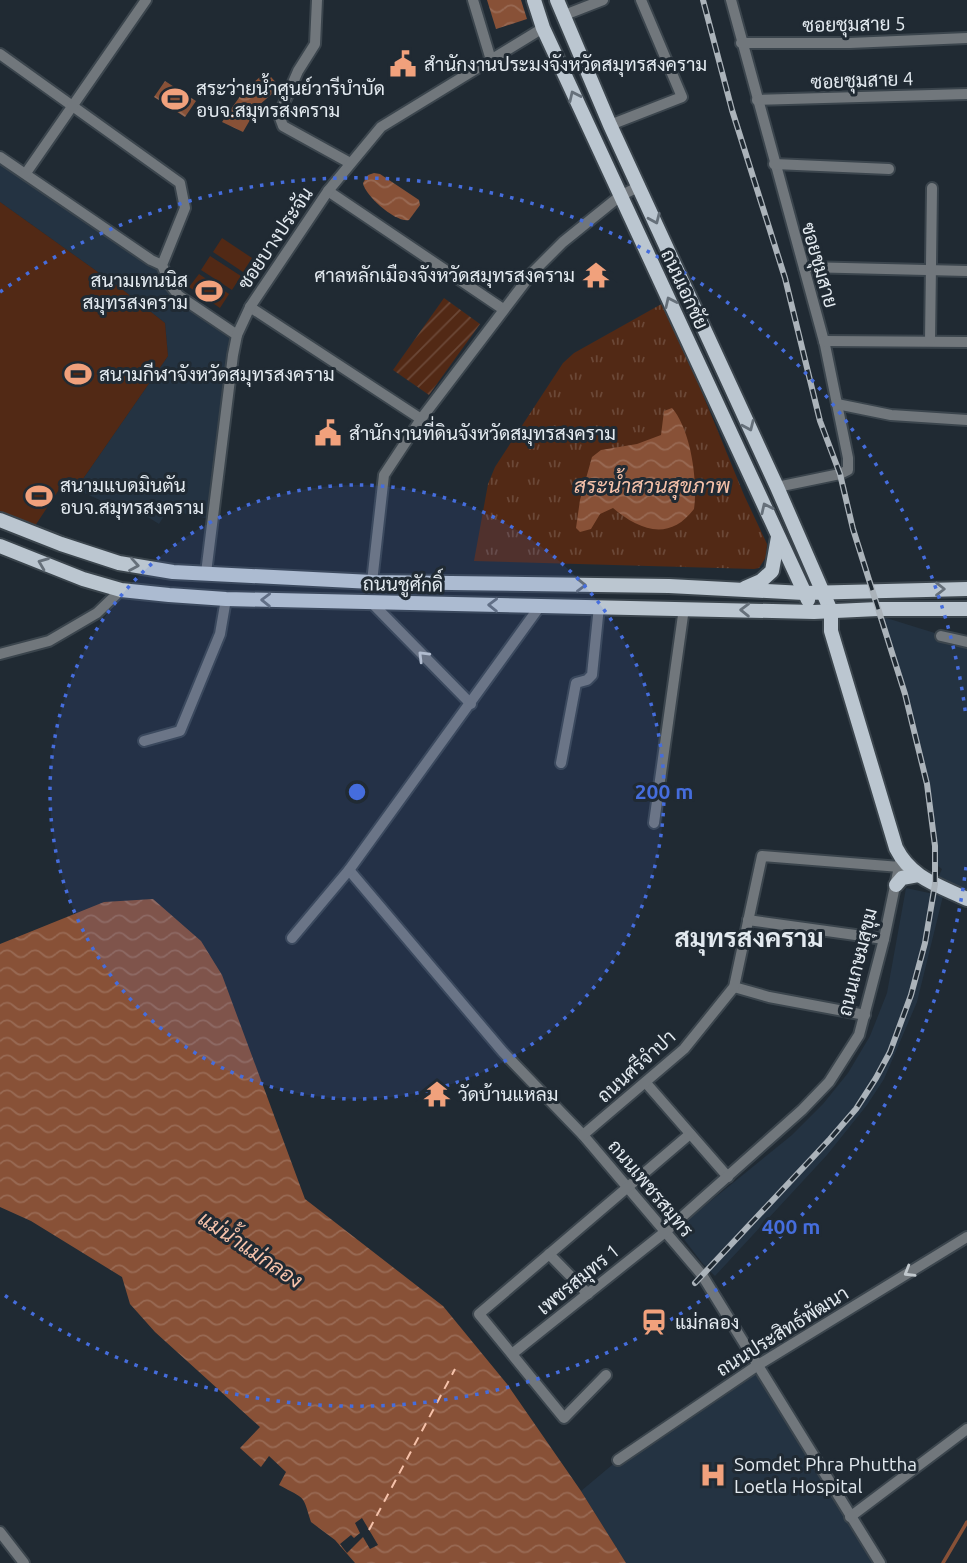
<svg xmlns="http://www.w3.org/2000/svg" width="967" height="1563" viewBox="0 0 967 1563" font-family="Ubuntu,Sarabun,sans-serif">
<defs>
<pattern id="grass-tufts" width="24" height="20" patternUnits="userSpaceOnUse" patternTransform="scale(1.75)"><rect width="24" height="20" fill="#522915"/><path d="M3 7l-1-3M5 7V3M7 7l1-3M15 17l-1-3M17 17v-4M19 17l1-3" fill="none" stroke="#6b4837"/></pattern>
<pattern id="garden-furrows" width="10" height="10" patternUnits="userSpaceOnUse" patternTransform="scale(1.75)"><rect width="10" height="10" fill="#522915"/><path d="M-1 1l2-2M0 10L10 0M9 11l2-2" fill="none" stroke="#6b4837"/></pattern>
<pattern id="water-waves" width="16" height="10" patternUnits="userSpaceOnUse" patternTransform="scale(1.75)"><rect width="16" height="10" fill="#885137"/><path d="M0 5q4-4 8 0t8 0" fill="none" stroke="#996a54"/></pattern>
</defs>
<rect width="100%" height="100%" fill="#202a33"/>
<g fill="#243342">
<path d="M0,157L162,265L171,286L237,335L212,519L188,515L170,506L159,524L140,512L137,516L117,508L76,489L168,356L165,323L123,290L0,202Z"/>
<path d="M880,616L967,643V900L935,884L942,869L935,864L927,784L905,694Z"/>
<path d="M906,888L943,896L917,1002L884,1079L867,1105L827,1155L715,1276L703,1264L676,1229L792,1135L823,1104L848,1073L870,1036L887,993Z"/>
<path d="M758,1365L881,1563H626L581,1491L618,1460Z"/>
</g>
<path fill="url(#grass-tufts)" d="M665,302L744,495L767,544L766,557L759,568L754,569L474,561L488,484L495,467L563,363L574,353Z"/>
<path fill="url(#garden-furrows)" d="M444,298L480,324L429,395L393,370Z"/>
<g fill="#522915">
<path d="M0,202L123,290L165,323L168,356L76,489L64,482L31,532L0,520Z"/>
<path d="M222,238L252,258L243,272L213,252Z"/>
<path d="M210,256L241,276L232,290L201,270Z"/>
<path d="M199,274L229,294L220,308L189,287Z"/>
</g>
<g fill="url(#water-waves)">
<path d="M487,0H521L527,19L496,29Z"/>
<path d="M261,76L267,81L271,77L280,87L258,106L243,132L222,122L243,92Z"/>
<path d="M165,81L196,101L185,117L154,97Z"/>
<path d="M374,173L380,174L419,200L420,205L409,220C396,223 365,196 363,183L368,175Z"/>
<path d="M672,408C691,430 698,481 694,509C669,542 639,530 613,508L600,514L591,529L580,532L576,528L580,500L592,457L601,450L637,444L661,435L664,411Z"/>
<path d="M153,899L201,941L222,975L305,1199L443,1306L507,1384L581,1491L626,1563H355L335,1540L311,1522C302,1493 306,1500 279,1485L286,1472L269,1456L261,1467L240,1448L260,1427L155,1332L130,1304L122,1277L31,1221L0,1207V944L104,902Z"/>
</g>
<path fill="#202a33" d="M362,1518L378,1545L370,1549L363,1537L347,1553L340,1544L351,1535L354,1538L360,1533L355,1523Z"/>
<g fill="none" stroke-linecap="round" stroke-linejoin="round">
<path stroke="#885137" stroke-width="3.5" d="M943,1563L967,1522"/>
<path stroke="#f6c2aa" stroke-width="2" stroke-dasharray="9 7" stroke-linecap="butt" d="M369,1530L455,1369"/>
<g stroke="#3b454d" stroke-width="14">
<g id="minor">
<path d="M317,0L315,44L298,71L279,115L283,126L350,163"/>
<path d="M473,0L491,60"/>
<path d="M731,0L825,345L848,458V470L840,474L777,487"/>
<path d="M562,16L603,0"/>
<path d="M741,43H850L967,38"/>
<path d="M0,54L180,183L185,208L162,265L171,286L179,296L237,335"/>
<path d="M757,100L967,94"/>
<path d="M610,125L682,97L641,0"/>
<path d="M0,157L151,260L162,265"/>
<path d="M774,164L889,169"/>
<path d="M26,173L146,0"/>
<path d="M328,191L503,309"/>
<path d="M804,267L967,271"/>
<path d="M250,307L421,419"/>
<path d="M824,341L967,342"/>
<path d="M930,341L932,188"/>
<path d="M837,404L891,415L967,420"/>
<path d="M206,573L233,355L237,335L250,307L328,191L381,127L543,28"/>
<path d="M372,582L384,475L421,419L532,273L563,242L620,196L640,186"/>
<path d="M371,602L471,704"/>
<path d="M941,636L967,642"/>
<path d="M0,654L49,641L97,613L121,590"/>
<path d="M144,741L180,731L220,634L226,599"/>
<path d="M561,763L576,683L587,680L592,675L599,606"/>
<path d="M654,823L684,608"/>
<path d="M349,870L503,1052L583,1135L702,1275L880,1563"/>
<path d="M748,920L884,939"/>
<path d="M292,938L349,870L540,606"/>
<path d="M734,987L769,997L865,1015"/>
<path d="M646,1083L728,1177"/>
<path d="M583,1135L684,1049L734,987L762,856L900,867"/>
<path d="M549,1254L588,1294"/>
<path d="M512,1354L665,1232L802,1110L829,1082L859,1035L884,939L901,857"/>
<path d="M606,1375L564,1418L479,1314L690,1134"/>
<path d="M618,1460L758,1365L967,1237"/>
<path d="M850,1517L967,1429"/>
<path d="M0,1532L24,1563"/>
</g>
</g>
<g stroke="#3b454d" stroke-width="18">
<g id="major">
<path d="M534,0L543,28L808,600"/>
<path d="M557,0L610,125L777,487L831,611V631L896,848C911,878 938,885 967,899"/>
<path d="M0,520L61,544L119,563L173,572L372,582L669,586L804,593L967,589"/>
<path d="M0,546L83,579L121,590L169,595L226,599L814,612L878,609H967"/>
<path d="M745,588L761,581L772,571L778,537"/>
<path d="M896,885L902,878L918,875"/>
</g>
</g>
<use href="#minor" stroke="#71777c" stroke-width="10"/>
<use href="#major" stroke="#bbc6d0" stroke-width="14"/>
<g stroke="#abb3ba" stroke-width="6">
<path id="rail" d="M695,1283L830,1139L856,1109L876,1078L890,1052L911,995L925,943L935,884V846L927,784L905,694L853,529L840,474L820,421L785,278L732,110L703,0"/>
</g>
<use href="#rail" stroke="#202a33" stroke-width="3.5" stroke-dasharray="10" stroke-linecap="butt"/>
</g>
<defs><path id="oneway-chevron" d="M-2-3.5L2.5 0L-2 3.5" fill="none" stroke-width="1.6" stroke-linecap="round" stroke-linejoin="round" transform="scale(1.75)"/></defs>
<g stroke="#66707a">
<use href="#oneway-chevron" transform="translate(574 96) rotate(-115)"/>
<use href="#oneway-chevron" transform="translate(655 219) rotate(66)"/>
<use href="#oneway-chevron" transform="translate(670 302) rotate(-115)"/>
<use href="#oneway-chevron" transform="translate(749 426) rotate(66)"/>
<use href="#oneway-chevron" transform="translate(766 508) rotate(-115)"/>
<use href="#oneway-chevron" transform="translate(43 563) rotate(-158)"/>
<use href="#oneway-chevron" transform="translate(134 565) rotate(10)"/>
<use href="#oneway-chevron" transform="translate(581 585) rotate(1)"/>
<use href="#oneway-chevron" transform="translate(940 589)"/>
<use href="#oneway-chevron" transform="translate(266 600) rotate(-179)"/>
<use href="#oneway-chevron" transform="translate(493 605) rotate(-179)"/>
<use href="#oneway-chevron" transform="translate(745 610) rotate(-179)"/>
</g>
<g stroke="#c1c8cd">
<use href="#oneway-chevron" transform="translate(423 656) rotate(-135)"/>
<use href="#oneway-chevron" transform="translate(909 1272) rotate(149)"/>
</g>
<circle cx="357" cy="792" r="307" fill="#456ddd" fill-opacity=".12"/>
<g fill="none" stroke="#456ddd" stroke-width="3.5" stroke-dasharray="3.5 7">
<circle cx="357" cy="792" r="307"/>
<path d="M966 867A614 614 0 0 1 0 1292M0 292A614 614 0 0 1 966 717"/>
</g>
<defs>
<g id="civic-bare" transform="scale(2.1)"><path d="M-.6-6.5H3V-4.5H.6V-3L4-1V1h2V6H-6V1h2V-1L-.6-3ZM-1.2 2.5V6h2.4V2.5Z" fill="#f1a17c" stroke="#202a33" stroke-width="2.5" paint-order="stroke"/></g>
<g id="stadium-bare" transform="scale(2.1)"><path d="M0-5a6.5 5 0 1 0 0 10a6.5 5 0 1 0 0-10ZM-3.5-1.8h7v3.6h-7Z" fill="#f1a17c" stroke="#202a33" stroke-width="2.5" paint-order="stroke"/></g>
<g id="temple-bare" transform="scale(2.1)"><path d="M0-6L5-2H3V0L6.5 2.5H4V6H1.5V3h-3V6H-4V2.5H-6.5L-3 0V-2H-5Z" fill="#f1a17c" stroke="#202a33" stroke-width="2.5" paint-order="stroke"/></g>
<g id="station-bare" transform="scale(2.1)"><path d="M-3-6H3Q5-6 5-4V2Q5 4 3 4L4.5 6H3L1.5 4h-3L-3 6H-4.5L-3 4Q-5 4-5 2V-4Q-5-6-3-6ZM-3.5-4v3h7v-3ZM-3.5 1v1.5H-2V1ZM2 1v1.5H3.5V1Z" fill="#f1a17c" stroke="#202a33" stroke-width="2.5" paint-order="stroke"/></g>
<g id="hospital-bare" transform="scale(2.1)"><path d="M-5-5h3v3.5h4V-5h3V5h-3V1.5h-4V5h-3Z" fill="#f1a17c" stroke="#202a33" stroke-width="2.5" paint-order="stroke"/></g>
</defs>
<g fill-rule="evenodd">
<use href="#civic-bare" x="403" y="64"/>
<use href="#stadium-bare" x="175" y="99"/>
<use href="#temple-bare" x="596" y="275"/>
<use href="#stadium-bare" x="209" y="291"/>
<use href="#stadium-bare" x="78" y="374"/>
<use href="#civic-bare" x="328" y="433"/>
<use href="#stadium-bare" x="39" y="496"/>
<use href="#temple-bare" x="437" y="1094"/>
<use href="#station-bare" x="654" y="1322"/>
<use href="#hospital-bare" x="713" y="1475"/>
</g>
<g text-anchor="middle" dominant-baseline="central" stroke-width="6" stroke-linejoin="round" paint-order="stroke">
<g font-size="19" fill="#e3eaf0" stroke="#202a33">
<text transform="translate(854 24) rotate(-1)">ซอยชุมสาย 5</text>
<text transform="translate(862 80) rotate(-2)">ซอยชุมสาย 4</text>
<text transform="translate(275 238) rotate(-56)">ซอยบางประจัน</text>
<text transform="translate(820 265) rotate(74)">ซอยชุมสาย</text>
<text transform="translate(685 289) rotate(65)">ถนนเอกชัย</text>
<text transform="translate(403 584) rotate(1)">ถนนชูศักดิ์</text>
<text transform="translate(857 962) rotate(-76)">ถนนเกษมสุขุม</text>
<text transform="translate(636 1066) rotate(-42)">ถนนศรีจำปา</text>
<text transform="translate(651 1188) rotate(50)">ถนนเพชรสมุทร</text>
<text transform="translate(578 1279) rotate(-39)">เพชรสมุทร 1</text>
<text transform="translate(782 1331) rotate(-32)">ถนนประสิทธ์พัฒนา</text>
</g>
<g font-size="19" fill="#e3eaf0" stroke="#202a33" text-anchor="start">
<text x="424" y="64">สำนักงานประมงจังหวัดสมุทรสงคราม</text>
<text x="196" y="88">สระว่ายน้ำศูนย์วารีบำบัด<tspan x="196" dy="22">อบจ.สมุทรสงคราม</tspan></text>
<text x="575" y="275" text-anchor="end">ศาลหลักเมืองจังหวัดสมุทรสงคราม</text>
<text x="188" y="280" text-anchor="end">สนามเทนนิส<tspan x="188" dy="22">สมุทรสงคราม</tspan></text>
<text x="99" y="374">สนามกีฬาจังหวัดสมุทรสงคราม</text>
<text x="349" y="433">สำนักงานที่ดินจังหวัดสมุทรสงคราม</text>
<text x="60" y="485">สนามแบดมินตัน<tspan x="60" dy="22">อบจ.สมุทรสงคราม</tspan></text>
<text x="458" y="1094">วัดบ้านแหลม</text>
<text x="675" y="1322">แม่กลอง</text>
<text x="734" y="1464">Somdet Phra Phuttha<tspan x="734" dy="22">Loetla Hospital</tspan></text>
</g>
<g font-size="21" font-style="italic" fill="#f6c2aa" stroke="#202a33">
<text x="652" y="485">สระน้ำสวนสุขภาพ</text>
<text transform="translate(251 1249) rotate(34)">แม่น้ำแม่กลอง</text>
</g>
<g font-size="26" font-weight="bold" fill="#e3eaf0" stroke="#202a33">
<text x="749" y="937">สมุทรสงคราม</text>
</g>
</g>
<circle cx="357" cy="792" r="10" fill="#456ddd" stroke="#202a33" stroke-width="3.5"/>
<g font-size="21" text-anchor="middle" font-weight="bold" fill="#456ddd" stroke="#202a33" stroke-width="6" stroke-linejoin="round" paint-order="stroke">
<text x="664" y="799">200 m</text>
<text x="791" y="1234">400 m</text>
</g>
</svg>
